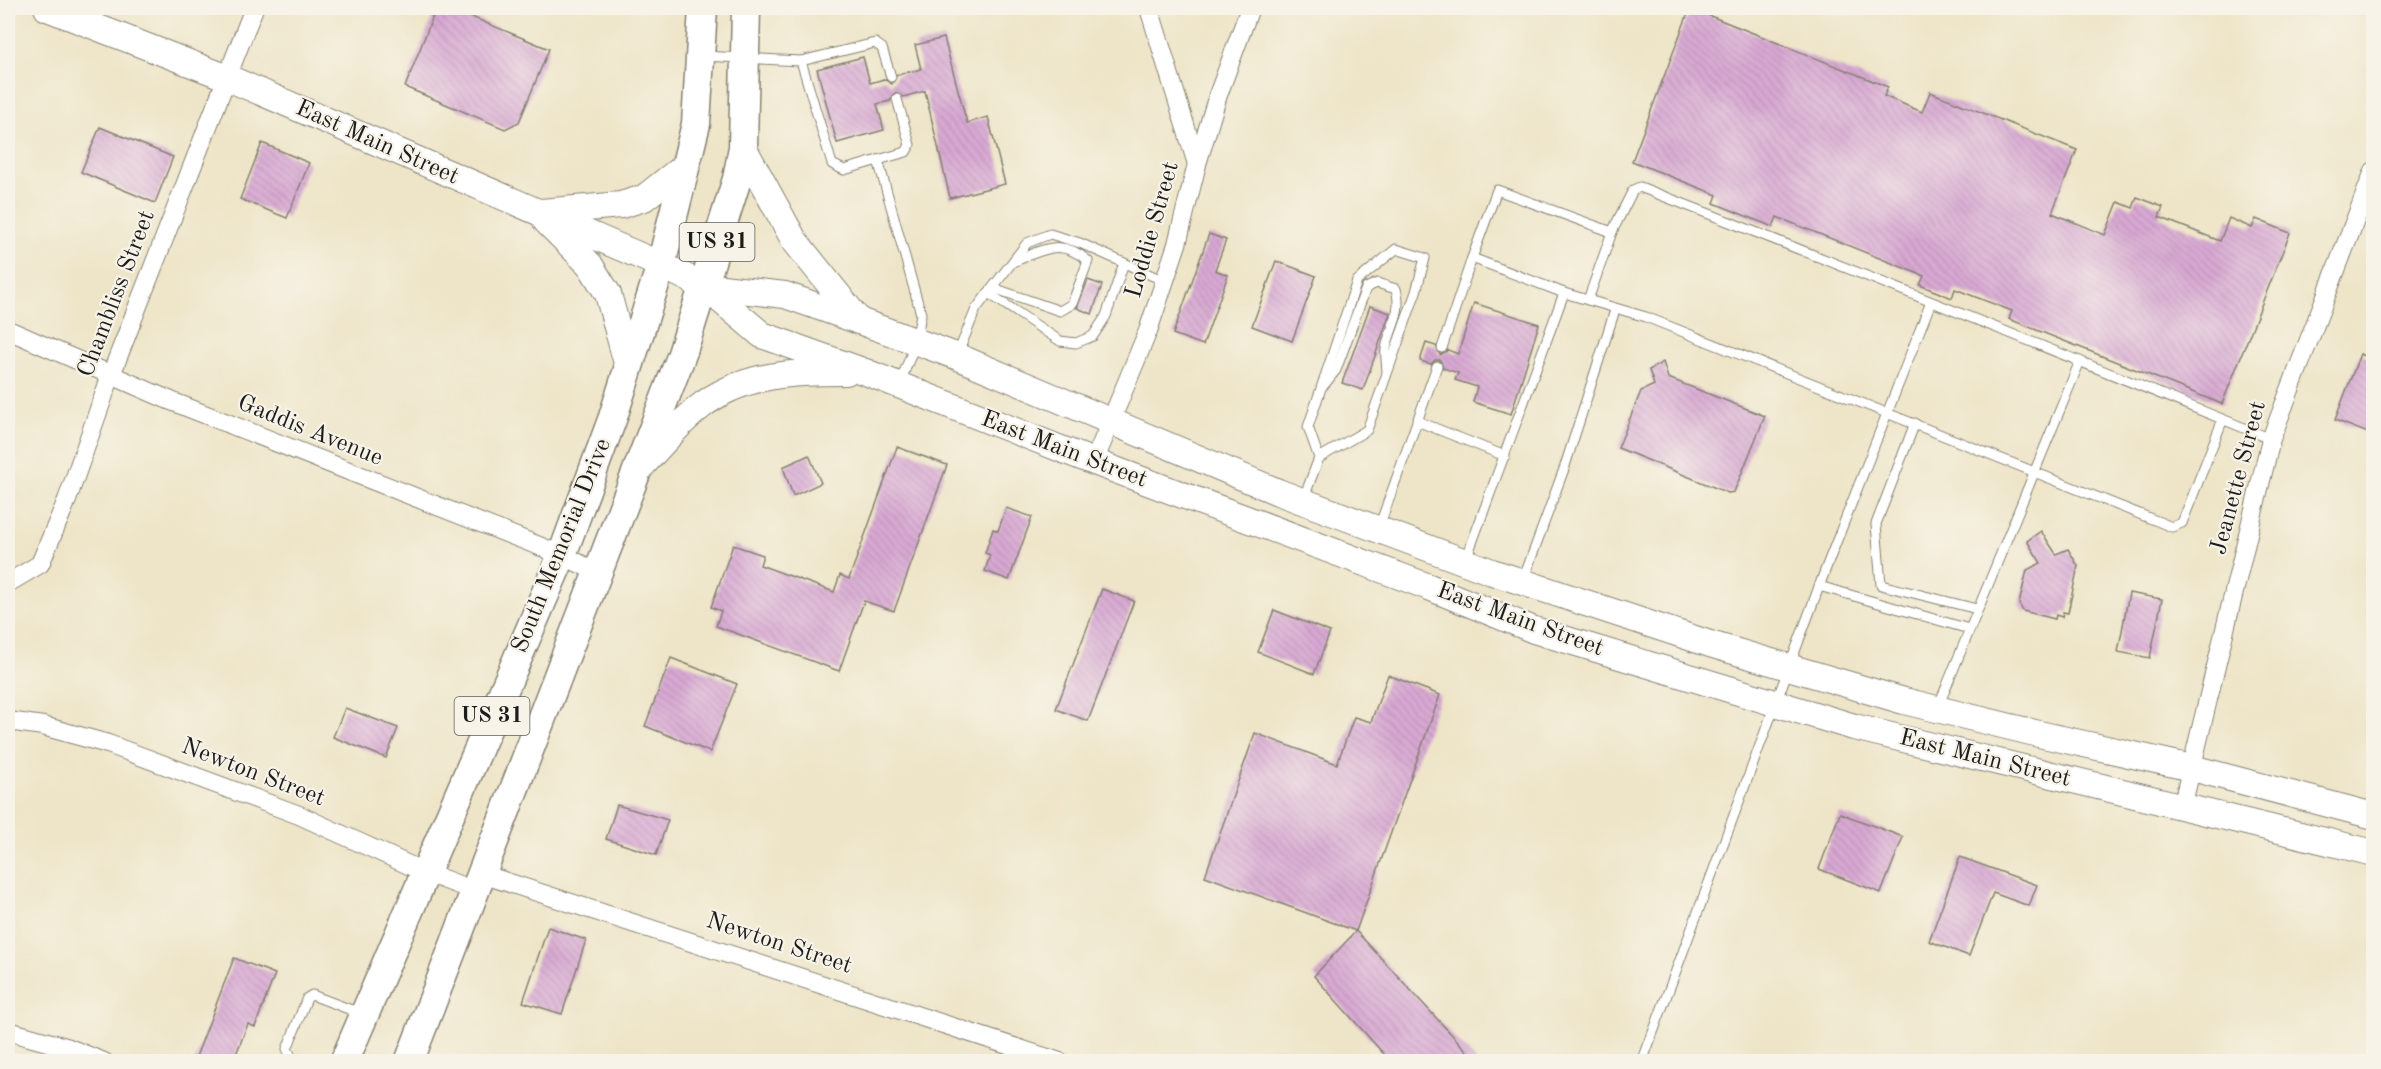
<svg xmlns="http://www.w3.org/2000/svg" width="2381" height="1069" viewBox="0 0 2381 1069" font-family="'Old Standard TT',serif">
<defs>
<pattern id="building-back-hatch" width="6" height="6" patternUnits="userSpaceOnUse" patternTransform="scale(1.5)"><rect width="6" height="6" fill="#d8a9d3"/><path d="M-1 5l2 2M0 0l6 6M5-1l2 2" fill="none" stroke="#b991b5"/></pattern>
</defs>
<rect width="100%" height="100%" fill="#f7f3e8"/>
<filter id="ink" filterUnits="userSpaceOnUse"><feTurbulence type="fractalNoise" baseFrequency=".0167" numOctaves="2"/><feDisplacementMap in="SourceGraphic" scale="12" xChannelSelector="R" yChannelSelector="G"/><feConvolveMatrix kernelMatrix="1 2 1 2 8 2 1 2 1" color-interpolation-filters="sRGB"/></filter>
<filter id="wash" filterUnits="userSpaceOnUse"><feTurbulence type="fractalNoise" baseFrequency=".008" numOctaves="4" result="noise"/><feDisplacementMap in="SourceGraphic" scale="24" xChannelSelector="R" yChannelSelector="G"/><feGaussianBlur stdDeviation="1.35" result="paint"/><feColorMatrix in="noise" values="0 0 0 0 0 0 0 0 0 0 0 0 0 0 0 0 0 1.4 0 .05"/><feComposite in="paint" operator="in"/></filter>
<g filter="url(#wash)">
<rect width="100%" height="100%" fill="#eee5c8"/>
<g id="blocks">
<g fill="url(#building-back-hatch)">
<path d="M444,8H450L549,49L519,122L505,129L405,87L435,11Z"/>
<path d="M1690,8H1712L1708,15L1888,87L1884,96L1922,112L1930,92L2077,150L2052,213L2105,235L2118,202L2133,208L2137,197L2163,207L2159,217L2220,241L2229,218L2252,228L2256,219L2290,233L2222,404L2009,319L2012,311L1955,289L1952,298L1920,285L1924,276L1777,217L1773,227L1714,203L1717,195L1632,161Z"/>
<path d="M944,38L967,123L988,117L1005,184L950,198L925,91L903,97L895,93L890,101L877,104L884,130L837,143L817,69L863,57L870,83L884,79L892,84L897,75L921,69L915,45Z"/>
<path d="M100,127L173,157L155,203L81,172Z"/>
<path d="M262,143L309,163L287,218L240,199Z"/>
<path d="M1209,234L1226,240L1215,270L1228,275L1203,345L1173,334Z"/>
<path d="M1276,261L1316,276L1292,341L1252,326Z"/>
<path d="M1088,280L1102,285L1092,314L1077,308Z"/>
<path d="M1474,303L1539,324L1511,414L1473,402L1477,387L1455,380L1458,373L1443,368L1440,360H1435L1431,364L1420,361L1426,343L1436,346L1440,355L1448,350L1458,354Z"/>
<path d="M1370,306L1390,313L1363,390L1342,383Z"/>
<path d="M2360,354L2373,359V435L2335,420Z"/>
<path d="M1663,362L1668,378L1765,416L1734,492L1728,493L1618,448L1641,391L1654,385L1649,370Z"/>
<path d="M897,447L947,465L894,611L864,601L839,671L716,626L721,611L711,607L733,545L763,555L760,565L834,592L840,575L849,579Z"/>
<path d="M809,455L821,483L793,496L783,467Z"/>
<path d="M1006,508L1032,517L1009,580L985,571L990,555L985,553L993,529L998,531Z"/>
<path d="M2041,531L2056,554L2068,549L2078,566L2068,613L2063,612L2062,617L2056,615L2055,619L2023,611L2019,604L2027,570L2041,563L2027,541Z"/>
<path d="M1102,589L1134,601L1088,721L1056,709Z"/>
<path d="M2129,593L2162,599L2150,658L2118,652Z"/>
<path d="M1274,610L1330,632L1314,674L1258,652Z"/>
<path d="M671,658L737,684L710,752L645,726Z"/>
<path d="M1388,675L1440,695L1356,931L1205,876L1255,733L1337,764L1354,717L1371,722Z"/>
<path d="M345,708L398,728L386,758L333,737Z"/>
<path d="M617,805L668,820L656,855L606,839Z"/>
<path d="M1840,813L1903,837L1881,893L1819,869Z"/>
<path d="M1960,857L2037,885L2029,906L1993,893L1969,956L1929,941Z"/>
<path d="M548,927L586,940L562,1014L523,1002Z"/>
<path d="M1356,931L1477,1062H1391L1314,976Z"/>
<path d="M234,958L275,974L255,1027L248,1024L233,1062H194Z"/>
</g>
</g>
</g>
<g filter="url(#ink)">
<use href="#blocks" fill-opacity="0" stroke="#858072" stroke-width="1.5"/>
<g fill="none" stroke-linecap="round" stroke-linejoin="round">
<g stroke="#858072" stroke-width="11">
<g id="service">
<path d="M703,56L801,61L832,164L844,170L878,160L921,314L916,342L900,383"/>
<path d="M801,61L875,43L882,48L891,77"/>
<path d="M878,160L906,152L910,145L897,99"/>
<path d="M993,288L1060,311L1072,304L1088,261C1061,238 1045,249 1015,261"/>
<path d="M988,293L1060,341L1076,343L1093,336L1106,316L1124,263"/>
<path d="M1564,293L1588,300"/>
<path d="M1442,348L1472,258"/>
<path d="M958,353L976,309L1027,243L1050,234L1080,243L1164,281"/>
<path d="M1324,385L1336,370L1366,288L1377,283L1396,289C1403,313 1390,327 1386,349C1385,357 1387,366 1387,373"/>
<path d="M2223,419L2182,523L2172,527L1646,317L1588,300L1612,232L1633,190L1640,187C1851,269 2061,353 2271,439"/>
<path d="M1417,421L1505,456"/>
<path d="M1915,423L1876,524L1881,585L1977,609"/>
<path d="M1303,500L1319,458L1367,430L1416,292L1425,258L1396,249L1357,281L1308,427L1319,458"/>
<path d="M1379,527L1437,366"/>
<path d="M1466,559L1564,293L1472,258L1497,190L1612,232"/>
<path d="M1523,580L1564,469L1615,310"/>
<path d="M1819,586L1969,629"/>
<path d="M1938,707L2080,361"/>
<path d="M294,1062L287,1049L307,998L312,995L362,1014"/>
<path d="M1642,1062L1826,568L1931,302"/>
</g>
</g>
<g stroke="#858072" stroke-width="20">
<g id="minor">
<path d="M1149,8L1197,164"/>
<path d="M8,330L171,401L562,555L597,572"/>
<path d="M1094,462L1148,331L1177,244L1197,164L1218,95L1250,8"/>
<path d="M8,583L40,564L67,500L111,375L254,8"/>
<path d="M8,721L43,726L108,744L299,815L424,872L475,891"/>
<path d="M2182,807L2271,439L2374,171"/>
<path d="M482,874L1060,1062"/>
<path d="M8,1031L69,1048L104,1062"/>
</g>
</g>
<g stroke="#858072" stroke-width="28">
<g id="secondary">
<path d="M47,8L228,78L661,265L704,286L762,335L868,373L1094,462L1429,587L1534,630L1854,727L2374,853"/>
<path d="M743,147L794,240L859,321"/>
<path d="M541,212L621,205L644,198L687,164"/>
<path d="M546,221L590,265L608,294L628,367"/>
<path d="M704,286L785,295L859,321L956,356L1278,492L1492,572L1710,644L1904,701L2039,734L2192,768L2374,816"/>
<path d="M640,468C660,446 681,421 705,403C747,373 797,372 846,372"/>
</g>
</g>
<g stroke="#858072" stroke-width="31">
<g id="primary">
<path d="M344,1062L562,555L613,417L661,265L696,124L703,8"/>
<path d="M409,1062L682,354L737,179L743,147L746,8"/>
</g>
</g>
<use href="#service" stroke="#fff" stroke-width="9"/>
<use href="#minor" stroke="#fff" stroke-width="18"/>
<use href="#secondary" stroke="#fff" stroke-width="26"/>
<use href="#primary" stroke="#fff" stroke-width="28"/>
</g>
</g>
<g text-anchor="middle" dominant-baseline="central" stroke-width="4.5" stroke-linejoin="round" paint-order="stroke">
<g fill="#f7f3e8" stroke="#5e5c59" stroke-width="1.5">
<rect x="679.5" y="223" width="75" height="38" rx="4.5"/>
<rect x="454.5" y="697" width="75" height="38" rx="4.5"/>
</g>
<g font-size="22" font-weight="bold" fill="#1c1c1c">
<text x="717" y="242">US 31</text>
<text x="492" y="716">US 31</text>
</g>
<g font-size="24" fill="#1c1c1c" stroke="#f7f3e8">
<text transform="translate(377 143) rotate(24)">East Main Street</text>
<text transform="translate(1153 230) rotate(-74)">Loddie Street</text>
<text transform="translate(117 294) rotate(-69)">Chambliss Street</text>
<text transform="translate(310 431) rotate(22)">Gaddis Avenue</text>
<text transform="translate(1064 450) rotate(21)">East Main Street</text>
<text transform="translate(2239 478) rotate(-75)">Jeanette Street</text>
<text transform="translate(562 546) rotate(-68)">South Memorial Drive</text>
<text transform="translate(1520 620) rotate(20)">East Main Street</text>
<text transform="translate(1985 759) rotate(14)">East Main Street</text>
<text transform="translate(253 773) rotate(21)">Newton Street</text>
<text transform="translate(779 944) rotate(18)">Newton Street</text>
</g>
</g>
<rect width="2381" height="1069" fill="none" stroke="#f7f3e8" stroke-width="30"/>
</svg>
